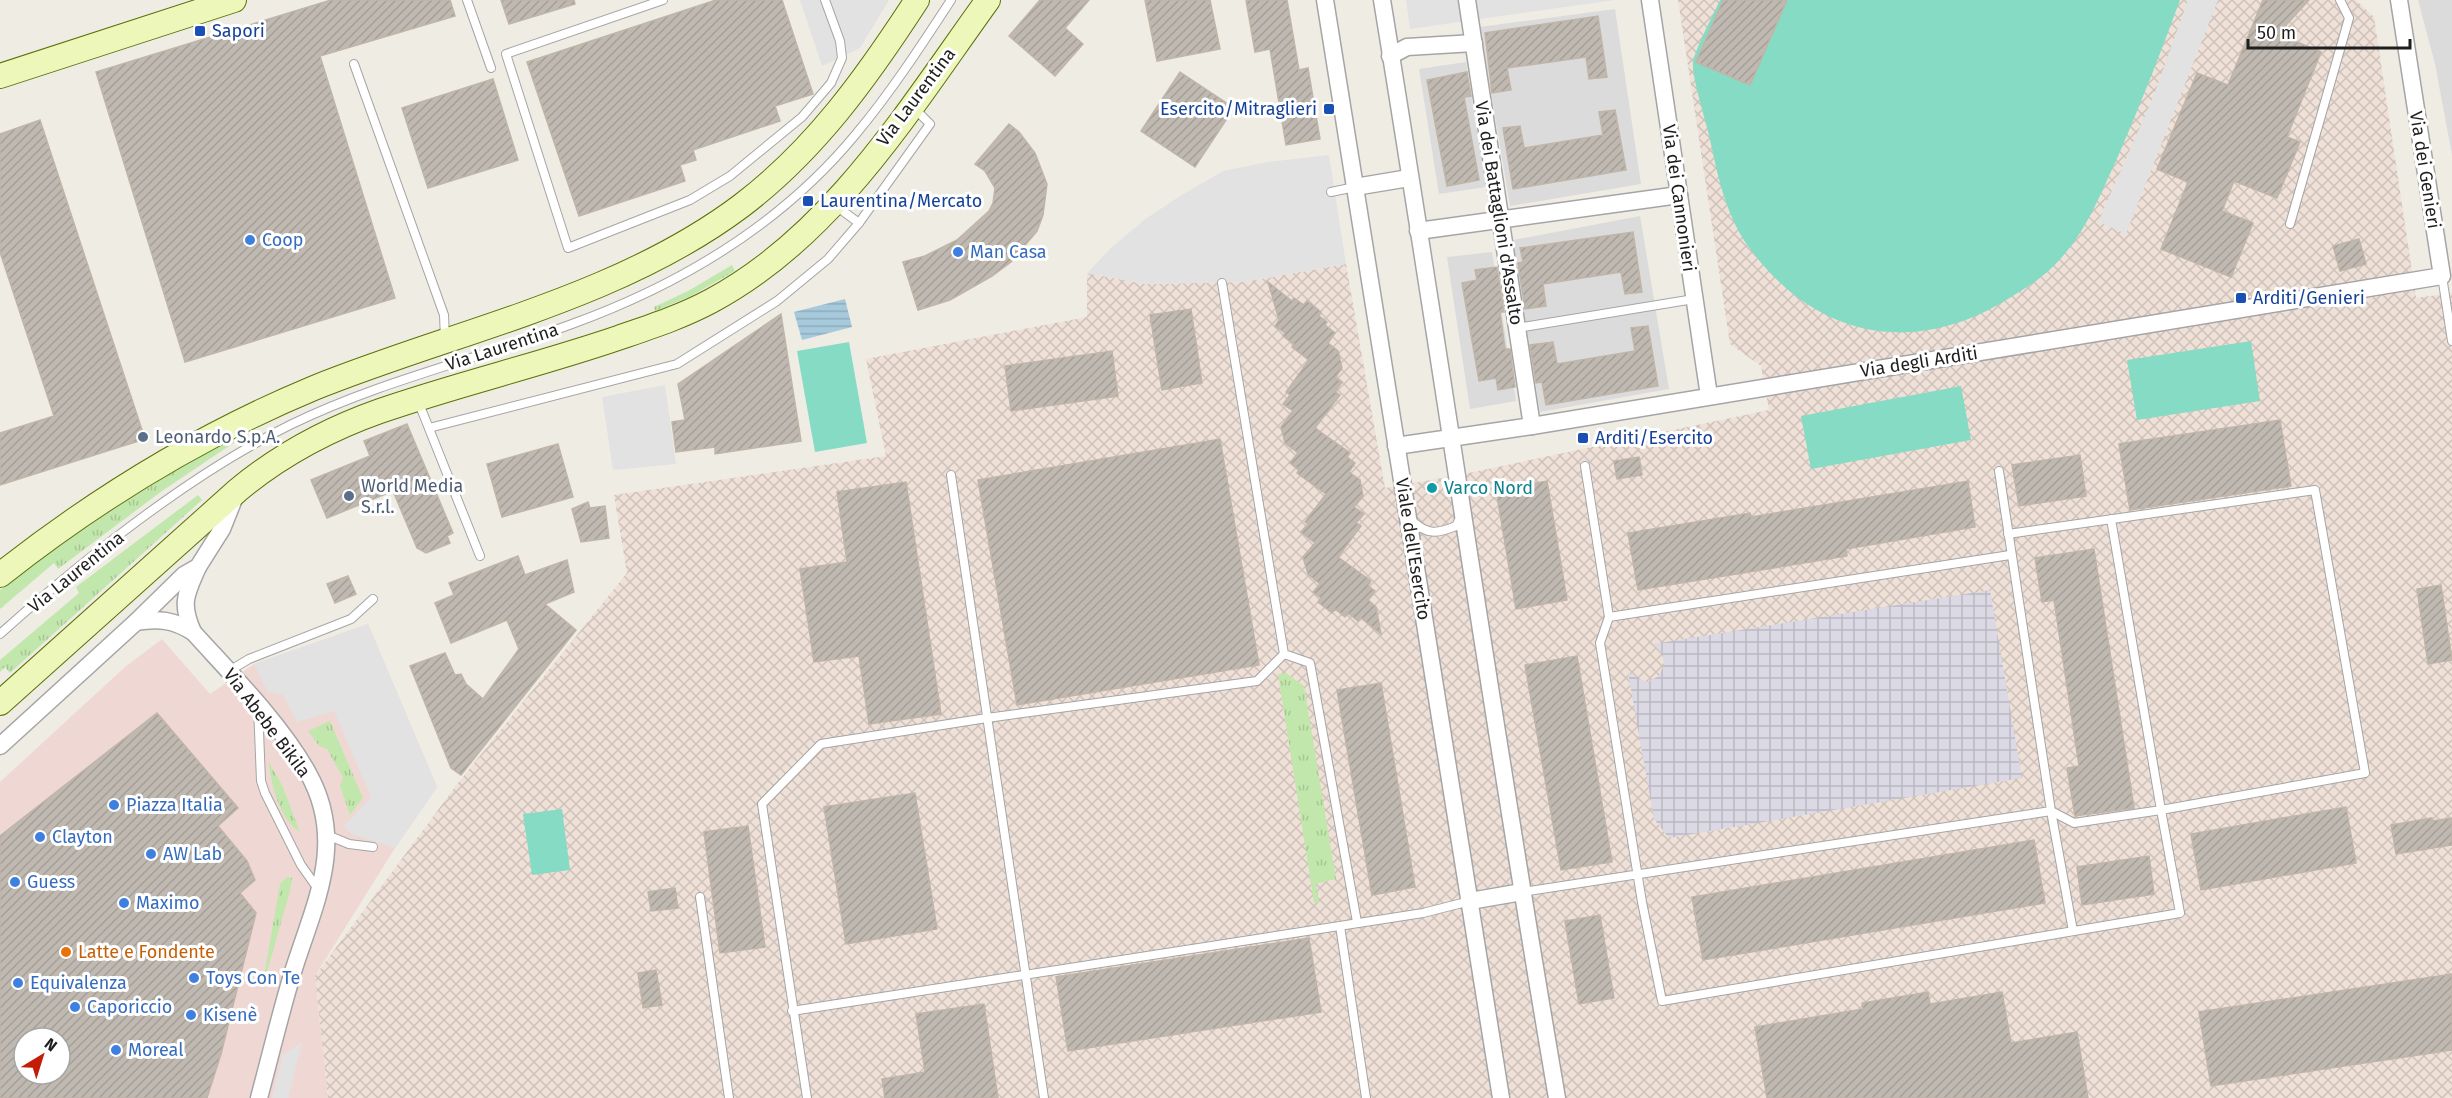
<svg xmlns="http://www.w3.org/2000/svg" width="2452" height="1098" viewBox="0 0 2452 1098" font-family="'Fira Sans',sans-serif">
<defs>
<pattern id="military-cross-hatch" width="8" height="8" patternUnits="userSpaceOnUse" patternTransform="scale(1.5)"><rect width="8" height="8" fill="#f0e1d8"/><path d="M0 0l8 8M0 8l8-8" fill="none" stroke="#cdc1b9"/></pattern>
<pattern id="grass-tufts" width="24" height="20" patternUnits="userSpaceOnUse" patternTransform="scale(1.5)"><rect width="24" height="20" fill="#c2e7ac"/><path d="M3 7l-1-3M5 7V3M7 7l1-3M15 17l-1-3M17 17v-4M19 17l1-3" fill="none" stroke="#a6c694"/></pattern>
<pattern id="plaza-grid" width="8" height="8" patternUnits="userSpaceOnUse" patternTransform="scale(1.5)"><rect width="8" height="8" fill="#dad9e4"/><path d="M0 4h8M4 0v8" fill="none" stroke="#bbbac3"/></pattern>
<pattern id="water-rules" width="6" height="5" patternUnits="userSpaceOnUse" patternTransform="scale(1.5)"><rect width="6" height="5" fill="#a6c9db"/><path d="M0 2.5h6" fill="none" stroke="#8eacbc"/></pattern>
<pattern id="building-hatch" width="6" height="6" patternUnits="userSpaceOnUse" patternTransform="scale(1.5)"><rect width="6" height="6" fill="#bfb9b1"/><path d="M-1 1l2-2M0 6l6-6M5 7l2-2" fill="none" stroke="#a49f98"/></pattern>
</defs>
<rect width="100%" height="100%" fill="#efece4"/>
<g fill="#dcdbdb">
<path d="M2418,0H2452V155L2435,64Z"/>
<path d="M1615,9L1641,184L1510,206L1480,27Z"/>
<path d="M1466,62L1486,187L1439,194L1419,69Z"/>
<path d="M1640,216L1669,389L1540,412L1513,240Z"/>
<path d="M1492,252L1516,401L1470,409L1447,257Z"/>
</g>
<path fill="#efd8d4" fill-rule="evenodd" d="M368,624L437,787L395,848L315,976L328,1098H0V782L125,667L162,639L210,694L254,664ZM24,1038H60V1074H24Z"/>
<path fill="url(#military-cross-hatch)" d="M1678,0H2356L2374,17L2416,298L2452,293V1098H328L315,976L458,783L627,573L614,495L886,456L866,359L1087,317V273L1144,284L1243,282L1346,264L1385,488L1459,475L1769,410L1761,366L1730,344Z"/>
<g fill="url(#grass-tufts)">
<path d="M732,265L735,271L691,296L655,311L654,307L688,291Z"/>
<path d="M240,435L241,438L162,491L58,569L54,563L0,609V590C76,532 155,479 240,435Z"/>
<path d="M198,495L202,500L10,673L5,667L0,672V660L79,593L76,587Z"/>
<path d="M1286,673L1304,686L1336,879L1316,884L1319,903H1314L1278,674Z"/>
<path d="M330,721L363,798L350,815L340,786L343,778L327,749L319,746L308,731Z"/>
<path d="M269,762L283,787L300,832C280,820 270,783 269,762Z"/>
<path d="M287,877L292,878L290,891L261,993L280,884Z"/>
</g>
<g fill="#85dbc4">
<path d="M1720,0H2180C2160,55 2139,108 2116,161C2100,195 2087,229 2062,257C2047,275 2028,287 2008,299C1912,358 1814,338 1748,246C1725,214 1717,172 1709,135C1705,118 1692,78 1693,63C1694,51 1714,13 1720,0Z"/>
<path d="M2251,341L2260,401L2137,420L2127,360Z"/>
<path d="M849,342L867,443L815,452L797,351Z"/>
<path d="M1961,386L1971,440L1811,469L1801,416Z"/>
<path d="M562,809L570,870L532,875L523,814Z"/>
</g>
<g fill="#e2e2e2">
<path d="M800,0H889L860,48L822,66Z"/>
<path d="M1406,0H1615L1410,29Z"/>
<path d="M2188,0H2218L2126,234L2098,222L2154,95Z"/>
<path d="M1329,155L1346,264L1243,282L1144,284L1087,273L1111,248L1144,220L1180,196L1223,171L1268,162Z"/>
<path d="M665,385L676,464L613,470L602,397Z"/>
<path d="M368,624L437,787L395,848L352,834L344,826L371,797L334,711L297,722L283,695L267,691L254,664Z"/>
<path d="M302,1042L288,1098H272L283,1055Z"/>
</g>
<path fill="url(#plaza-grid)" d="M1990,590L2022,778L1669,838L1654,819L1628,673L1647,682L1659,676L1664,664L1662,653L1653,644Z"/>
<path fill="url(#water-rules)" d="M845,299L852,327L802,340L794,312Z"/>
<g fill="url(#building-hatch)" stroke="#c0b5a7" stroke-width="1.5" fill-rule="evenodd">
<path d="M331,0H450L455,16L320,56L395,298L185,362L96,72Z"/>
<path d="M501,0H574L575,4L509,24Z"/>
<path d="M716,0H782L813,94L775,106L780,121L693,150L696,160L680,165L685,181L579,216L527,62Z"/>
<path d="M1040,0H1089L1065,28L1083,44L1055,76L1009,36Z"/>
<path d="M1145,0H1210L1220,49L1157,61Z"/>
<path d="M1246,0H1287L1299,70L1308,68L1320,139L1286,145L1270,49L1255,52Z"/>
<path d="M1723,0H1787L1750,85L1696,62Z"/>
<path d="M2263,0H2309L2278,34L2321,52L2287,137L2300,142L2277,198L2234,181L2222,211L2253,223L2231,277L2161,249L2188,182L2157,169L2197,73L2228,85Z"/>
<path d="M1598,16L1607,77L1589,79L1586,57L1507,68L1511,90L1492,93L1485,33Z"/>
<path d="M1180,72L1234,108L1195,167L1141,131Z"/>
<path d="M1467,72L1471,96L1464,97L1479,180L1447,186L1427,80Z"/>
<path d="M493,79L518,160L428,188L402,108Z"/>
<path d="M1615,110L1626,170L1513,189L1503,128L1520,126L1524,148L1603,135L1599,112Z"/>
<path d="M40,120L145,439L0,485V433L54,416L0,252V134Z"/>
<path d="M1009,124L1019,132L1035,153L1047,184L1043,215L1037,231L1011,262L992,276L950,300L918,310L903,262L925,256L957,240L989,211L993,203L995,188L985,171L975,164Z"/>
<path d="M1633,232L1642,292L1625,294L1621,272L1543,284L1546,306L1525,309L1518,263L1523,262L1520,248Z"/>
<path d="M2359,239L2366,264L2340,271L2333,246Z"/>
<path d="M1497,267L1504,312H1500L1505,349H1510L1515,387L1498,390L1496,378L1479,381L1462,283L1477,280L1475,270Z"/>
<path d="M1268,282L1292,301L1294,298L1304,305L1307,301L1321,312L1319,316L1327,322L1325,325L1335,333L1328,343L1338,351L1342,368L1335,378L1342,382L1335,392L1340,395L1315,428L1350,453L1347,457L1355,463L1349,472L1360,480L1363,496L1354,507L1364,514L1356,523L1361,526L1338,557L1371,581L1368,586L1375,591L1368,600L1376,607L1381,634L1361,618L1358,621L1348,613L1345,617L1335,609L1332,613L1318,602L1321,598L1313,592L1320,584L1308,574L1303,557L1315,543L1301,532L1308,524L1305,522L1326,494L1297,473L1299,470L1290,463L1298,453L1285,443L1281,427L1293,411L1283,404L1290,395L1286,392L1309,360L1292,347L1294,344L1283,336L1285,333L1275,326L1279,320Z"/>
<path d="M1191,309L1202,383L1162,390L1150,315Z"/>
<path d="M781,314L801,441L715,454V447L676,452L672,422L685,420L678,384Z"/>
<path d="M1648,326L1658,386L1546,405L1542,382L1536,383L1530,345L1553,342L1557,364L1635,351L1631,328Z"/>
<path d="M1112,351L1118,396L1011,411L1005,366Z"/>
<path d="M2280,420L2291,486L2130,510L2119,444Z"/>
<path d="M407,424L453,533L447,536L450,543L426,553L417,548L393,491L327,518L311,480L370,456L364,441Z"/>
<path d="M1220,439L1259,665L1017,705L978,480Z"/>
<path d="M558,444L573,497L502,517L487,464Z"/>
<path d="M2080,455L2086,496L2019,506L2012,465Z"/>
<path d="M1639,457L1642,475L1617,479L1614,461Z"/>
<path d="M1547,481L1567,600L1516,609L1496,490Z"/>
<path d="M1968,481L1975,527L1846,549L1847,556L1638,590L1628,533L1750,513L1751,517Z"/>
<path d="M906,482L941,714L869,724L859,656L814,662L800,569L847,562L837,492Z"/>
<path d="M588,502L590,508L605,506L609,538L581,542L572,509Z"/>
<path d="M2094,549L2134,808L2075,816L2067,768L2079,766L2054,600L2042,602L2035,558Z"/>
<path d="M518,556L525,575L567,560L574,592L545,604L576,630L461,775L451,768L410,666L445,653L455,675L461,674L466,684L483,699L519,649L507,620L451,643L435,603L454,595L449,583Z"/>
<path d="M348,576L356,594L335,603L327,584Z"/>
<path d="M2441,585L2452,660L2428,664L2417,589Z"/>
<path d="M1577,656L1612,862L1561,870L1525,665Z"/>
<path d="M1381,683L1415,887L1372,895L1337,690Z"/>
<path d="M157,713L238,808L218,826L247,861L255,880L240,893L256,913L221,1054L207,1098H0V836ZM24,1038H60V1074H24Z"/>
<path d="M915,793L937,929L846,944L824,807Z"/>
<path d="M2346,807L2356,863L2201,890L2191,834Z"/>
<path d="M2432,818V821L2452,818V845L2396,854L2391,825Z"/>
<path d="M748,826L765,947L720,953L704,832Z"/>
<path d="M2034,840L2045,903L1703,960L1692,897Z"/>
<path d="M2149,856L2154,894L2082,905L2077,867Z"/>
<path d="M675,888L678,908L651,911L648,892Z"/>
<path d="M1600,915L1614,998L1579,1004L1565,921Z"/>
<path d="M1309,938L1321,1012L1068,1051L1056,977Z"/>
<path d="M656,970L662,1005L643,1008L638,973Z"/>
<path d="M2452,974V1050L2211,1086L2199,1012Z"/>
<path d="M1928,992L1930,1004L2002,992L2011,1043L2077,1032L2088,1098H1767L1755,1027L1863,1009L1862,1003Z"/>
<path d="M984,1004L998,1098H885L882,1079L925,1072L916,1014Z"/>
</g>
<g fill="none" stroke-linecap="round" stroke-linejoin="round">
<g stroke="#a5a5a5" stroke-width="10">
<g id="lane">
<path d="M467,0L491,68"/>
<path d="M663,0L506,54L568,248L690,200L730,176L802,117L831,83L842,58L840,41L825,0"/>
<path d="M354,64L444,315L445,339"/>
<path d="M1331,192L1355,187"/>
<path d="M836,206L859,223"/>
<path d="M2290,224L2349,18L2340,0"/>
<path d="M2442,276L2452,341"/>
<path d="M1222,283L1284,654L1310,663L1357,922"/>
<path d="M1517,328L1694,299"/>
<path d="M418,401L480,556"/>
<path d="M429,428L677,364L777,301L828,259L859,223L930,124L915,109"/>
<path d="M1585,466L1609,617L2010,555"/>
<path d="M1999,471L2051,811L2073,931"/>
<path d="M951,475L1044,1098"/>
<path d="M1411,520C1427,535 1437,534 1456,526L1461,516"/>
<path d="M2008,534L2315,490L2365,773L2161,810L2111,519"/>
<path d="M0,634C84,559 189,475 290,425C380,381 478,359 572,324C682,284 781,225 856,134C891,92 921,46 951,0"/>
<path d="M229,671L249,659L351,619L373,599"/>
<path d="M258,706L261,781L265,793L301,865L318,889"/>
<path d="M327,835L349,844L373,847"/>
<path d="M1522,892C1699,866 1875,838 2051,811L2074,823L2161,810L2180,913L1662,1001L1642,902L1600,643L1609,617"/>
<path d="M700,897L729,1098"/>
<path d="M1340,926L1366,1098"/>
<path d="M792,1011L1423,913L1470,901"/>
<path d="M807,1098L762,804L821,744L987,718L1257,681L1284,654"/>
</g>
</g>
<g stroke="#a5a5a5" stroke-width="19">
<g id="street">
<path d="M1325,0L1501,1098"/>
<path d="M1382,0C1442,366 1494,733 1557,1098"/>
<path d="M1467,0L1532,426"/>
<path d="M1650,0L1709,396"/>
<path d="M1390,56L1407,47L1474,43"/>
<path d="M1355,187L1409,178"/>
<path d="M1418,231L1679,195"/>
<path d="M1396,446L1532,426L2442,276L2399,0"/>
<path d="M198,567C186,594 180,603 193,632C231,674 281,724 308,773C348,844 313,906 292,975C280,1015 270,1057 259,1098"/>
<path d="M136,622C158,618 174,620 193,632"/>
<path d="M0,746L136,622L184,575L198,567L222,529L236,494"/>
<path d="M1470,901L1522,892"/>
</g>
</g>
<g stroke="#5a7109" stroke-width="26">
<g id="secondary">
<path d="M0,76L234,0"/>
<path d="M0,575C95,500 201,435 314,388C455,331 617,299 741,206C815,150 867,77 917,0"/>
<path d="M0,703L238,490C279,456 329,429 380,411C458,384 539,365 618,338C650,327 681,317 711,301C833,236 909,109 988,0"/>
</g>
</g>
<use href="#lane" stroke="#fff" stroke-width="8"/>
<use href="#street" stroke="#fff" stroke-width="16"/>
<use href="#secondary" stroke="#edf7ba" stroke-width="24"/>
</g>
<g fill="#1a4fb4" stroke="#fff" stroke-width="2">
<rect x="194" y="25" width="12" height="12" rx="3"/>
<rect x="1323" y="103" width="12" height="12" rx="3"/>
<rect x="802" y="195" width="12" height="12" rx="3"/>
<rect x="2235" y="292" width="12" height="12" rx="3"/>
<rect x="1577" y="432" width="12" height="12" rx="3"/>
</g>
<g fill="#3f7fe0" stroke="#fff" stroke-width="2">
<circle cx="250" cy="240" r="6"/>
<circle cx="958" cy="252" r="6"/>
<circle cx="114" cy="805" r="6"/>
<circle cx="40" cy="837" r="6"/>
<circle cx="151" cy="854" r="6"/>
<circle cx="15" cy="882" r="6"/>
<circle cx="124" cy="903" r="6"/>
<circle cx="194" cy="978" r="6"/>
<circle cx="18" cy="983" r="6"/>
<circle cx="75" cy="1007" r="6"/>
<circle cx="191" cy="1015" r="6"/>
<circle cx="116" cy="1050" r="6"/>
</g>
<g fill="#5c6f8a" stroke="#fff" stroke-width="2">
<circle cx="143" cy="437" r="6"/>
<circle cx="349" cy="496" r="6"/>
</g>
<circle fill="#0f9aa8" stroke="#fff" stroke-width="2" cx="1432" cy="488" r="6"/>
<circle fill="#e8710a" stroke="#fff" stroke-width="2" cx="66" cy="952" r="6"/>
<g text-anchor="middle" dominant-baseline="central" stroke-width="6" stroke-linejoin="round" paint-order="stroke">
<g font-size="18" fill="#164399" stroke="#fff" text-anchor="start">
<text x="212" y="31">Sapori</text>
<text x="1317" y="109" text-anchor="end">Esercito/Mitraglieri</text>
<text x="820" y="201">Laurentina/Mercato</text>
<text x="2253" y="298">Arditi/Genieri</text>
<text x="1595" y="438">Arditi/Esercito</text>
</g>
<g font-size="18" fill="#1e1e1e" stroke="#fff">
<text transform="translate(916 97) rotate(-53)">Via Laurentina</text>
<text transform="translate(2425 170) rotate(81)">Via dei Genieri</text>
<text transform="translate(1679 198) rotate(82)">Via dei Cannonieri</text>
<text transform="translate(1499 213) rotate(81)">Via dei Battaglioni d'Assalto</text>
<text transform="translate(502 347) rotate(-18)">Via Laurentina</text>
<text transform="translate(1919 362) rotate(-9)">Via degli Arditi</text>
<text transform="translate(1413 549) rotate(81)">Viale dell'Esercito</text>
<text transform="translate(76 572) rotate(-39)">Via Laurentina</text>
<text transform="translate(267 723) rotate(53)">Via Abebe Bikila</text>
</g>
<g font-size="18" fill="#366cbe" stroke="#fff" text-anchor="start">
<text x="262" y="240">Coop</text>
<text x="970" y="252">Man Casa</text>
<text x="126" y="805">Piazza Italia</text>
<text x="52" y="837">Clayton</text>
<text x="163" y="854">AW Lab</text>
<text x="27" y="882">Guess</text>
<text x="136" y="903">Maximo</text>
<text x="206" y="978">Toys Con Te</text>
<text x="30" y="983">Equivalenza</text>
<text x="87" y="1007">Caporiccio</text>
<text x="203" y="1015">Kisenè</text>
<text x="128" y="1050">Moreal</text>
</g>
<g font-size="18" fill="#4e5e75" stroke="#fff" text-anchor="start">
<text x="155" y="437">Leonardo S.p.A.</text>
<text x="361" y="486">World Media<tspan x="361" dy="21">S.r.l.</tspan></text>
</g>
<g font-size="18" fill="#0d838f" stroke="#fff" text-anchor="start">
<text x="1444" y="488">Varco Nord</text>
</g>
<g font-size="18" fill="#c56008" stroke="#fff" text-anchor="start">
<text x="78" y="952">Latte e Fondente</text>
</g>
</g>
<g transform="translate(42 1056) rotate(38)"><circle r="28" fill="#ffffff" stroke="#a5a5a5" stroke-width="1.5"/>
<path d="M0-4.5L10 22L0 15L-10 22Z" fill="#c41d07"/>
<text y="-9" font-size="16" font-weight="bold" text-anchor="middle" fill="#1e1e1e">N</text>
</g>
<path d="M2248 39v9h162v-9" fill="none" stroke="#1e1e1e" stroke-width="3"/>
<text x="2257" y="39" font-size="18" fill="#1e1e1e" stroke="#ffffff" stroke-width="4.5" paint-order="stroke">50 m</text>
</svg>
